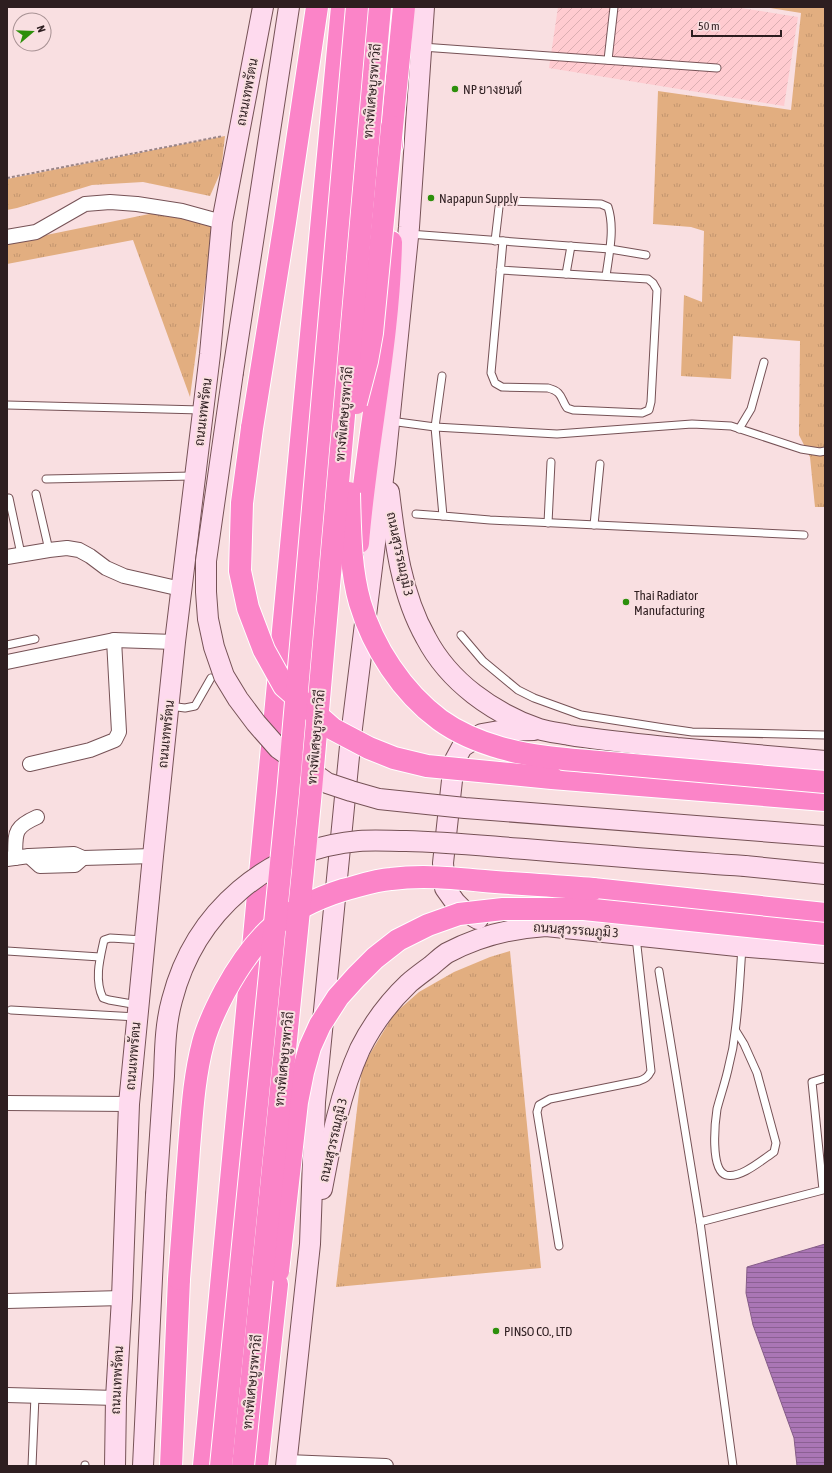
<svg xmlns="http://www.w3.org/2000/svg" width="832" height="1473" viewBox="0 0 832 1473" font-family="'Asap Condensed',Sarabun,sans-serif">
<defs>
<pattern id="industrial-furrows" width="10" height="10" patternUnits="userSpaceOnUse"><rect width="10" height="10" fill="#ffcbd0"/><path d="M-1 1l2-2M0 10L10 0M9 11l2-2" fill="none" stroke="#dbaeb2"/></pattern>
<pattern id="grass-tufts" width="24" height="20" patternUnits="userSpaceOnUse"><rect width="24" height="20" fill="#e2ae80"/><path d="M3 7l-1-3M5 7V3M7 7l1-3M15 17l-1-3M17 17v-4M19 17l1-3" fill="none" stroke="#c2956e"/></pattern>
<pattern id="water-rules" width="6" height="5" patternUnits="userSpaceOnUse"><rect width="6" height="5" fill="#aa76b5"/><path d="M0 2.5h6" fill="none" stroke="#8b6093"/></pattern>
</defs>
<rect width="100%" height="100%" fill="#f9dfe1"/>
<path fill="url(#industrial-furrows)" d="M558,7H735L798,17L784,106L549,68Z"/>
<g fill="url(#grass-tufts)">
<path d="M764,7H825V507H815L810,457L799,435L800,341L733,336L731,379L681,376L684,295L702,302L704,231L691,227L653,224L658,91L791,110L801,13Z"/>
<path d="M225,136L221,171L210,196L143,182L92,185L17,208L7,210V179Z"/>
<path d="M164,211L213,226L190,397L133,240L7,264V243Z"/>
<path d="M510,951L541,1268L336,1287L362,1067L394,1014L419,992L454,972L490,957Z"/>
</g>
<path fill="url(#water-rules)" stroke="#855c88" d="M825,1244V1466H797L794,1438L753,1325L746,1293L747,1267Z"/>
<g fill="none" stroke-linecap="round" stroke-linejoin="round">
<g stroke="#765256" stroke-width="9">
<g id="lane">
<path d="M422,47L717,68"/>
<path d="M608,60L614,7"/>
<path d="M409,234L610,249L646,255"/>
<path d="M495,241L499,207L501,202L506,201L601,204L608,207C615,228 609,254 606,276"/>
<path d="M500,270L648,279L653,283L657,290L651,402L649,410L642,413L573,410L567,408C560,398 563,392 548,388L502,387L495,383L491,373L503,241"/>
<path d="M566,274L571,246"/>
<path d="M442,376L435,427L443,516L490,520L804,535"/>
<path d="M7,405L201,410"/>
<path d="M390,421L435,427L557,434L692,424L731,426L801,449L820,452L825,451"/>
<path d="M739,429L751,409L764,362"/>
<path d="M46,479L193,476"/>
<path d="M36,494L49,550"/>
<path d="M9,498L21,554"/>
<path d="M416,514L443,516"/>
<path d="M548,523L551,462"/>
<path d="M594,525L600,464"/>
<path d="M461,635L483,661L518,690L534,698L581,715L664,728L692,732L825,735"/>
<path d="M7,645L35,639"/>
<path d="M169,706L185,708L195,706L211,678"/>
<path d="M7,951L100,957"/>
<path d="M659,971L700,1222L823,1190L812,1082L825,1078"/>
<path d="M138,1005L109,1000L103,998C94,980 100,958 104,940L110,938L144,940"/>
<path d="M11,1010L137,1017"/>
<path d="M736,1031L744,1044L757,1073L776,1143L774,1152C762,1160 740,1179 726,1175C710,1170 715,1122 717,1109C721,1094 726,1080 729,1065C732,1054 734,1043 735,1032C739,1004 740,975 742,947"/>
<path d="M700,1222L733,1466"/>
<path d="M559,1246L537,1112L539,1105L550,1099L639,1081C645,1079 648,1077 651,1071L636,937"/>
<path d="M32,1466L35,1396"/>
<path d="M85,1466V1465"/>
</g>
</g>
<g stroke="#765256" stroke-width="16">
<g id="street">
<path d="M7,237L36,232L85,204L110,202L137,204L182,211L222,222"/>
<path d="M7,557L49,550L67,548L79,550L90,556L106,568L124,576L181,589"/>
<path d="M7,662L114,640L175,642"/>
<path d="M30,764L90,750L115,740L119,732L114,640"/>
<path d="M29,856L40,866L75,865L83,858"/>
<path d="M15,858C16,834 12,828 37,817"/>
<path d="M7,859L29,856L74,854L83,858L153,856"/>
<path d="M7,1103L129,1104"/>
<path d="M7,1301L122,1298"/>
<path d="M7,1395L116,1398"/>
<path d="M287,1462L386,1466"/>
</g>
</g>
<g stroke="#765256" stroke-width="22">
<g id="secondary">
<path d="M233,372L289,7"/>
<path d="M389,492C395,542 401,594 426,638C449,682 493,713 539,729C548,732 559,733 569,735C605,741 641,744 677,748C726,752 776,757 825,761"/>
<path d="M745,866L825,874"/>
<path d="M478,919L464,911L455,902L445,888L443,863L454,762L462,747L482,734L499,731L534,730"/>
<path d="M322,1189C331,1141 340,1093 360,1049C372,1025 390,1001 409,983C416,977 423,972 431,966C436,962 441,957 447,953C477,937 512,928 546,926L737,946L825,953"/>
<path d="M115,1466L116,1398L122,1298L129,1104L153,856L175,642L210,354L222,222L263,7"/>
<path d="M143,1466L156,1195"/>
<path d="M286,1466L310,1244L315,1102L351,736L385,463L409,227L424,7"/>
</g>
</g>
<g stroke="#fff" stroke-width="24">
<g id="highway">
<path d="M392,145V127L404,7"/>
<path d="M252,428L285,222L317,7"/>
<path d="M358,543C366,443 389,343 391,242"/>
<path d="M552,778L825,800"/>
<path d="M593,889L825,914"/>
<path d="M171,1466L179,1279"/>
<path d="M204,1466L342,7"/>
<path d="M257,1466L277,1284"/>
</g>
</g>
<path stroke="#9a8587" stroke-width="2" stroke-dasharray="3 2" stroke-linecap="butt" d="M7,178L223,136"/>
<use href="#lane" stroke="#fff" stroke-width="7"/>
<use href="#street" stroke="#fff" stroke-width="14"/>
<use href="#secondary" stroke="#fedaee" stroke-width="20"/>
<use href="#highway" stroke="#fb84c8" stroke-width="22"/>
<g stroke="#765256" stroke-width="22" stroke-linecap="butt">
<g id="secondary-bridge">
<path d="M233,372L206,561V592L208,619L214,647L224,676L238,699L256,723L278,748L327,783L351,791L379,799L465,808L825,836"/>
<path d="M156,1195C159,1155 161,1116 164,1076C165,1051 165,1025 172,1000C195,911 268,849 359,841C375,840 391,841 406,841C446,842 485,846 525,849C598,855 671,861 745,866"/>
</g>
</g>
<g stroke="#fff" stroke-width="24" stroke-linecap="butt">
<g id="highway-bridge">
<path d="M356,403L367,361L372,333L392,127"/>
<path d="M252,428L242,503L240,571L248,608L264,650L284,686L333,729L369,748L394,758L427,766L552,778"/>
<path d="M349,493C350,529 350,568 360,603C373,647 402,692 440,720C458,733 480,742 501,748C540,759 581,760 621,764C689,770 757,776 825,782"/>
<path d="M278,1271L297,1102L303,1072L310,1047L320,1025L338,997L356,977L375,958L398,940L428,925L459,914L503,909H584L825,934"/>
<path d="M179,1279C182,1236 186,1192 189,1148C192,1113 194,1077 203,1043C208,1024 216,1008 225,991C255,936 283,909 343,890C359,886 375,880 391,879C422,875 453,878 484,881C520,884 557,886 593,889"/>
<path d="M221,1466L288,793L357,7"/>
<path d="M243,1466L310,801L380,7"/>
</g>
</g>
<use href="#secondary-bridge" stroke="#fedaee" stroke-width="20"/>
<use href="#highway-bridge" stroke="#fb84c8" stroke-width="22"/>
</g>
<g fill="#2d8f0b" stroke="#f9dfe1" stroke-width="1.5">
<circle cx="455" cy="89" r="4"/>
<circle cx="431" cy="198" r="4"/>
<circle cx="626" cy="602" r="4"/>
<circle cx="496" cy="1331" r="4"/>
</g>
<g text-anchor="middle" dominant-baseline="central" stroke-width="4" stroke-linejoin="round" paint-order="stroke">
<g font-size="13" fill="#2e1e20" stroke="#f9dfe1" text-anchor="start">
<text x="463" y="89">NP ยางยนต์</text>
<text x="439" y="198">Napapun Supply</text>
<text x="634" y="595">Thai Radiator<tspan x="634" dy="15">Manufacturing</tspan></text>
<text x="504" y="1331">PINSO CO., LTD</text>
</g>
<g font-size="13" fill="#2e1e20" stroke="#f9dfe1">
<text transform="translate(372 91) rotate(-85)">ทางพิเศษบูรพาวิถี</text>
<text transform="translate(247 92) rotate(-79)">ถนนเทพรัตน</text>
<text transform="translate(203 412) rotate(-83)">ถนนเทพรัตน</text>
<text transform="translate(344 414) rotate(-85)">ทางพิเศษบูรพาวิถี</text>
<text transform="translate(400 554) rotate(78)">ถนนสุวรรณภูมิ 3</text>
<text transform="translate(166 734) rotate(-84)">ถนนเทพรัตน</text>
<text transform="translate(316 737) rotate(-85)">ทางพิเศษบูรพาวิถี</text>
<text transform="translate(576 930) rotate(4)">ถนนสุวรรณภูมิ 3</text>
<text transform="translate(133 1056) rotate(-85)">ถนนเทพรัตน</text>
<text transform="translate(284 1059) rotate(-84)">ทางพิเศษบูรพาวิถี</text>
<text transform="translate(333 1140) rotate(-77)">ถนนสุวรรณภูมิ 3</text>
<text transform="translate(117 1380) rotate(-87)">ถนนเทพรัตน</text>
<text transform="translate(252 1382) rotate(-84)">ทางพิเศษบูรพาวิถี</text>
</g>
</g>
<rect width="832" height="1473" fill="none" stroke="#2e1e20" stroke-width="16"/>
<g transform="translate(32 32) rotate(71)"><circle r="19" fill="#f9dfe1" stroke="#a89294"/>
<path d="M0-3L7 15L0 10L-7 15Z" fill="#2d8f0b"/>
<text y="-6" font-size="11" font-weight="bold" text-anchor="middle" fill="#2e1e20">N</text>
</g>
<path d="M692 30v6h89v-6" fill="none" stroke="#2e1e20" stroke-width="2"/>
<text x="698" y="30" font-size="12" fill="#2e1e20" stroke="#f9dfe1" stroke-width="3" paint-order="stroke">50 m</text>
</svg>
